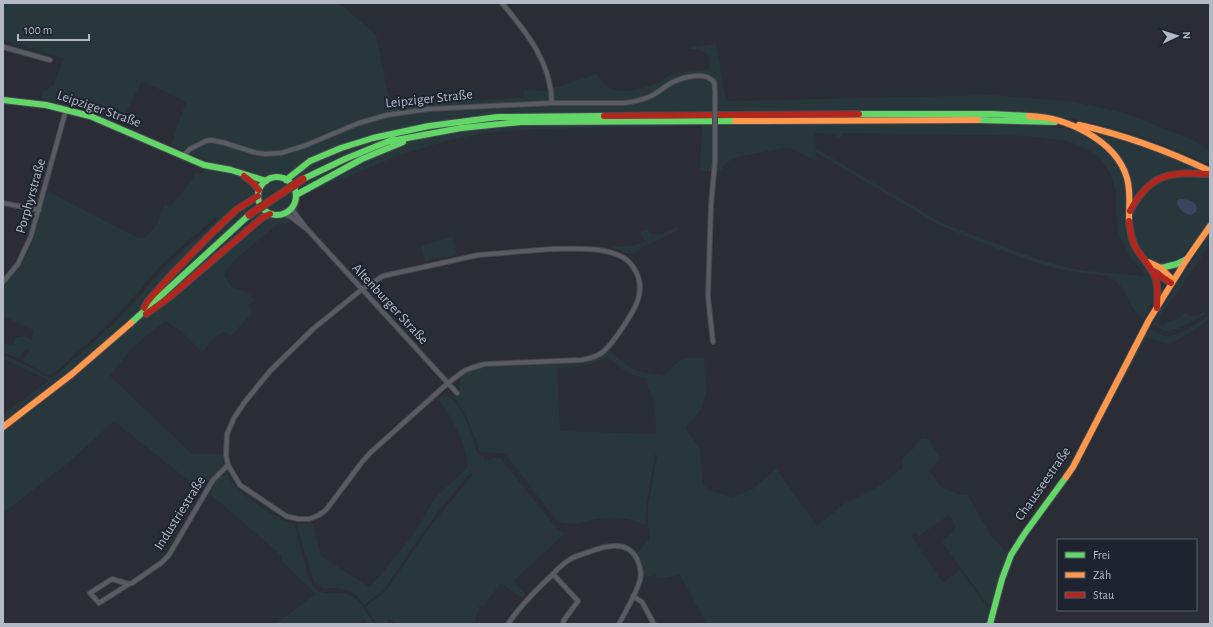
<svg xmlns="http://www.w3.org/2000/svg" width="1213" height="627" viewBox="0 0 1213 627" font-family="'Alegreya Sans',sans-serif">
<rect width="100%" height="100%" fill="#2a2d35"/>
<g fill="#28373b" fill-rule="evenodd">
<path d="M3,3H335L344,7L376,35L388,95L400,102H425L523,98L525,90L545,91L597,74C609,99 637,91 657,83C662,81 666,77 671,75C682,72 695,71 705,70L709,68C712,51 703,51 688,48L716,44L726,101L992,95L1074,102L1124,113L1191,139L1210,151V165C1149,136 1090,117 1022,113C1000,111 975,115 953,116C907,119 860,121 814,124H1009L1045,126L1067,129L1091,136L1116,158L1124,176L1127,201L1126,218L1127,231L1135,252L1152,276L1155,293L1153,300L1144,319C1128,310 1129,288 1110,277C1105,275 1097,275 1092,274C1079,273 1067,271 1056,268C1015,257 974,240 935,223L816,152L817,162L790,148H783L738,157L727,162L719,172L700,171L702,126L539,129L484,133L446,141L400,155L310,192L300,199L298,208L300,214L287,224L278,223C263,239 232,257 224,275L232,288C243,288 248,293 255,300L249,306L252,313L231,336L224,332L215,337L202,352L183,333L166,321L148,334L130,350L110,376L192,454H224C225,471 209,475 203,489L198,488L114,421L69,462L3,513V414L48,381L47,379L3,359V355L23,363L45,376L52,378L110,327L137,299L167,264L219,218H215L164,262L116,317L55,373L47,375L24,362V358L30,350L28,348L18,358L3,353V343L14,345L15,338L24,336L32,340L33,330L3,316V287C22,266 30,252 38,225C41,214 42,202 47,192H49L138,238C154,239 160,216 165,204L170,207L191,182L196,171L201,174L210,162L171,145L186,102L142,81L123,118L73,104H66L42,99V93L54,84L64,58L3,40ZM814,133L835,134L837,138H840L842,133L1029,136L1067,141L1083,147L1099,157L1110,173L1116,192V215L1119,234L1131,259L1142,270L1144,276L1086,271L1061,266L1040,260L944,224L816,149Z"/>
<path d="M1098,133L1140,144L1162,153L1198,169L1197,171L1168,173L1134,198L1131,197L1115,149L1106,141L1098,135Z"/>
<path d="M1197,176L1210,179C1210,187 1212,216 1209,222C1205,231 1196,241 1189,248C1184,254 1180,260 1173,263C1145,274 1127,233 1133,211C1137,196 1153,183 1167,178C1176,175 1188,176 1197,176Z"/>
<path d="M677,227V231L643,247L635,253L627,254L622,251L613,248V246C625,248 633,246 644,242L641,231L647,229L649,231V234H661Z"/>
<path d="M1210,232V244L1172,300H1171L1160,316L1159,324L1163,326L1165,323L1180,317L1183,314L1187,313L1189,316L1196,315L1204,312L1205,314C1197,319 1172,334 1164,330C1160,329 1156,326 1152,324Z"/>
<path d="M452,237L457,255L425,261L421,246Z"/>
<path d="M1210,315V318L1192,332L1169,344L1147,338L1120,386L1118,385L1150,328C1155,331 1159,334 1164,336C1176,338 1200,322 1210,315Z"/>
<path d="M609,350C629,370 638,373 666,376C675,359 686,357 704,358L706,389L702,408L685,428L700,449L703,485L710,491L733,497L753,489L776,469L817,526L844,504L878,487L903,468L902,459L916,446V443L922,438L930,440L933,447L940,458L930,471L941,487L960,495L967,494L991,536L1007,553L1006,555L1008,556L1000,574L992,605H990L986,602L961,569L942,541L955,531V528L956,526L949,515L919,536L916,532L911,536L943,583L960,570L990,611L987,624H707L680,575L662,578L661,577L657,578L656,575L647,577L644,575L643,565L636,554L650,538V531L648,526V507L657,456L655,454L646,507L645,525C633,519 619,516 605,518C589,519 571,529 556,520L507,456L502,453L480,452C474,432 466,415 454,397L460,392V380L459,378L471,371L482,368L587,361L596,358ZM608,358C614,361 617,365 621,368C629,374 638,377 647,379L648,389L655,401L656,434L560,431L557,369L587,365Z"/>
<path d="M442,396C445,396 448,396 451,398C464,406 474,441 478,455L483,456L485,461L495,458L501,459L549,519L558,530L565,533L514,581L526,595L523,599L501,583L483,607L480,605L474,624H397L389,619L387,621L389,624H377L365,607L387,589L432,524L473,474H469L434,517L383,591L364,605L358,597L351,591L338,588H323L314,582L298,530L297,524L313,523L321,556L369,587L378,578L413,535L436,497L468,467C465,441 453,419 438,399Z"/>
<path d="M227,475C230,479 232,483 235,486C245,498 279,520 294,524L309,578C319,604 336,586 354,597C363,603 368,615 374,624H368L364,619L358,624H275L316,594L282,561V556L208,492C212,484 217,476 227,475Z"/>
</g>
<path fill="#3a465d" d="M1180,199C1187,200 1194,199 1197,208L1196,212L1191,215C1184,214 1177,208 1177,201Z"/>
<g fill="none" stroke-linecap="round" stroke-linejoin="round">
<g stroke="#46484e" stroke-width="6">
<g id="street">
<path d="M502,3C527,33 551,62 552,103"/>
<path d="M3,47L50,60"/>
<path d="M183,156L190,149L206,141L211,140L225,143L253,152L264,154L281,153L304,146L359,123L387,115L429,109L552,103H625C634,102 641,100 649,97C658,93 665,86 673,82C684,77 705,71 714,82L715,91V103"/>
<path d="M3,203L39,210"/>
<path d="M293,207L294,212L307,229L457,393"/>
<path d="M283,214L290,216L305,228"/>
<path d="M552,249C575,249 604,246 624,258C629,261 633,266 636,272C647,293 633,312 621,330C616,337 611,345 604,351C598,357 590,358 582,360L485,364L471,368L464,371L448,383L370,453L362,462L326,510L319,515L309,519H298L286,516L240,485L228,465L226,455L227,434L234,418L244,403L270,371L313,329L361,290L383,276L478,255Z"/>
<path d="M3,282L18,264L31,236L66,110"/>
<path d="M713,342L708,297L711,205L715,162V134"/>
<path d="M553,574L578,601L564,620L563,624"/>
<path d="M129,584L112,579L90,593L99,603L129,584L132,583L161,563L169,555L213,480L228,465"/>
<path d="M633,596L642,602L654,624"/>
<path d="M508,624C520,606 535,591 551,576C557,570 562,564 569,560C575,556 582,554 589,552C605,546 627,539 637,559C640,566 642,573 640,580C636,595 626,610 619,624"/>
</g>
</g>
<g stroke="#474a52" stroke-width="8">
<g id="fast">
<path d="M3,100L46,105L90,116L204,165L231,170L266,181"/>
<path d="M859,114H992L1029,116"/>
<path d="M978,120L1055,122"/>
<path d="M391,141L461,128L521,122L735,121"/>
<circle cx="277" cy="196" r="19"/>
<path d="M303,179L345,159L394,139"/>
<path d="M286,180L310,161L341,148L373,138L429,126L498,117L604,116"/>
<path d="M296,195L362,159L403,142"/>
<path d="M1161,268L1177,264L1187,259"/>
<path d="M131,323L249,215"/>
<path d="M990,624L1002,579L1011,555L1025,533L1066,477"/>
</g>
</g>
<g stroke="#474a52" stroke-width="8">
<g id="slow">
<path d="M1029,116C1066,117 1116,140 1127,178C1131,192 1129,207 1129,221"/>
<path d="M735,121L978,120"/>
<path d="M1079,125C1125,135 1168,151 1210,171"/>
<path d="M1148,262L1161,268L1173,280"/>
<path d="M3,427L72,374L131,323"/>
<path d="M1066,477L1073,467L1149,320L1187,259L1210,226"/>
</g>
</g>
<g stroke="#474a52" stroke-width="8">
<g id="jam">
<path d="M604,116L859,114"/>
<path d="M244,176L253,183L259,190"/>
<path d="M1130,211C1150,173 1170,172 1210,174"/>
<path d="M1129,221C1130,230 1131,240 1136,248C1142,258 1151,266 1155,277C1159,287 1157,298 1157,308"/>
<path d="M1153,271L1171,283"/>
<path d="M144,308L148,301L173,273L212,233L236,210L258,196"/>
<path d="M146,314L171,296L263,217L270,214"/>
</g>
</g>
<use href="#street" stroke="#595c63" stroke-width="4"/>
<use href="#fast" stroke="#63d668" stroke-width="6"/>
<use href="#slow" stroke="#ff974d" stroke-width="6"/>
<use href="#jam" stroke="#b3261e" stroke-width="6"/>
<g stroke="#46484e" stroke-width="6" stroke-linecap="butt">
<path id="street-bridge" d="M715,134V103"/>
</g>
<g stroke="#464951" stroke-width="9" stroke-linecap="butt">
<path id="jam-bridge" d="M249,215L303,179"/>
</g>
<use href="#street-bridge" stroke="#595c63" stroke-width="4"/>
<use href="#jam-bridge" stroke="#b3261e" stroke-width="7"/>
</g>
<g text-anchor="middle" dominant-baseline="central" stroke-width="4" stroke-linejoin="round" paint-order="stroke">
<g font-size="14" fill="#b4b9c6" stroke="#1d242f">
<text transform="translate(429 99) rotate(-6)">Leipziger Straße</text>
<text transform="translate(99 109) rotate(19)">Leipziger Straße</text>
<text transform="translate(31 196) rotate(-74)">Porphyrstraße</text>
<text transform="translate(390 304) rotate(47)">Altenburger Straße</text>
<text transform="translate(1043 484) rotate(-55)">Chausseestraße</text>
<text transform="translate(180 513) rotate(-58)">Industriestraße</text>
</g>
</g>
<rect width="1213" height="627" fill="none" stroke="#b4b9c6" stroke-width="8"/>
<rect x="1057" y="539" width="140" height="72" fill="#1d242f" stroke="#59606b"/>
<rect x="1065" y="552" width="20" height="6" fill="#63d668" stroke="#59606b"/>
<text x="1093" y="559" font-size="12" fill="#b4b9c6">Frei</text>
<rect x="1065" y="572" width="20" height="6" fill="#ff974d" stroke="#59606b"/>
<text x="1093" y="579" font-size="12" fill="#b4b9c6">Zäh</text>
<rect x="1065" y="592" width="20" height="6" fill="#b3261e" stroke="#59606b"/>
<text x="1093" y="599" font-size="12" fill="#b4b9c6">Stau</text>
<g transform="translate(1177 36) rotate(86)" stroke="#1d242f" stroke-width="3" paint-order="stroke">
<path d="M0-3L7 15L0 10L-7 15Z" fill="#b4b9c6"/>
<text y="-6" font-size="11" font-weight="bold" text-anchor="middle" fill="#b4b9c6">N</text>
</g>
<path d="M18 34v6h71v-6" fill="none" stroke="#b4b9c6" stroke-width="2"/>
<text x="24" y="34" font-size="12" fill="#b4b9c6" stroke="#1d242f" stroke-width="3" paint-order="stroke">100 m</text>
</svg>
